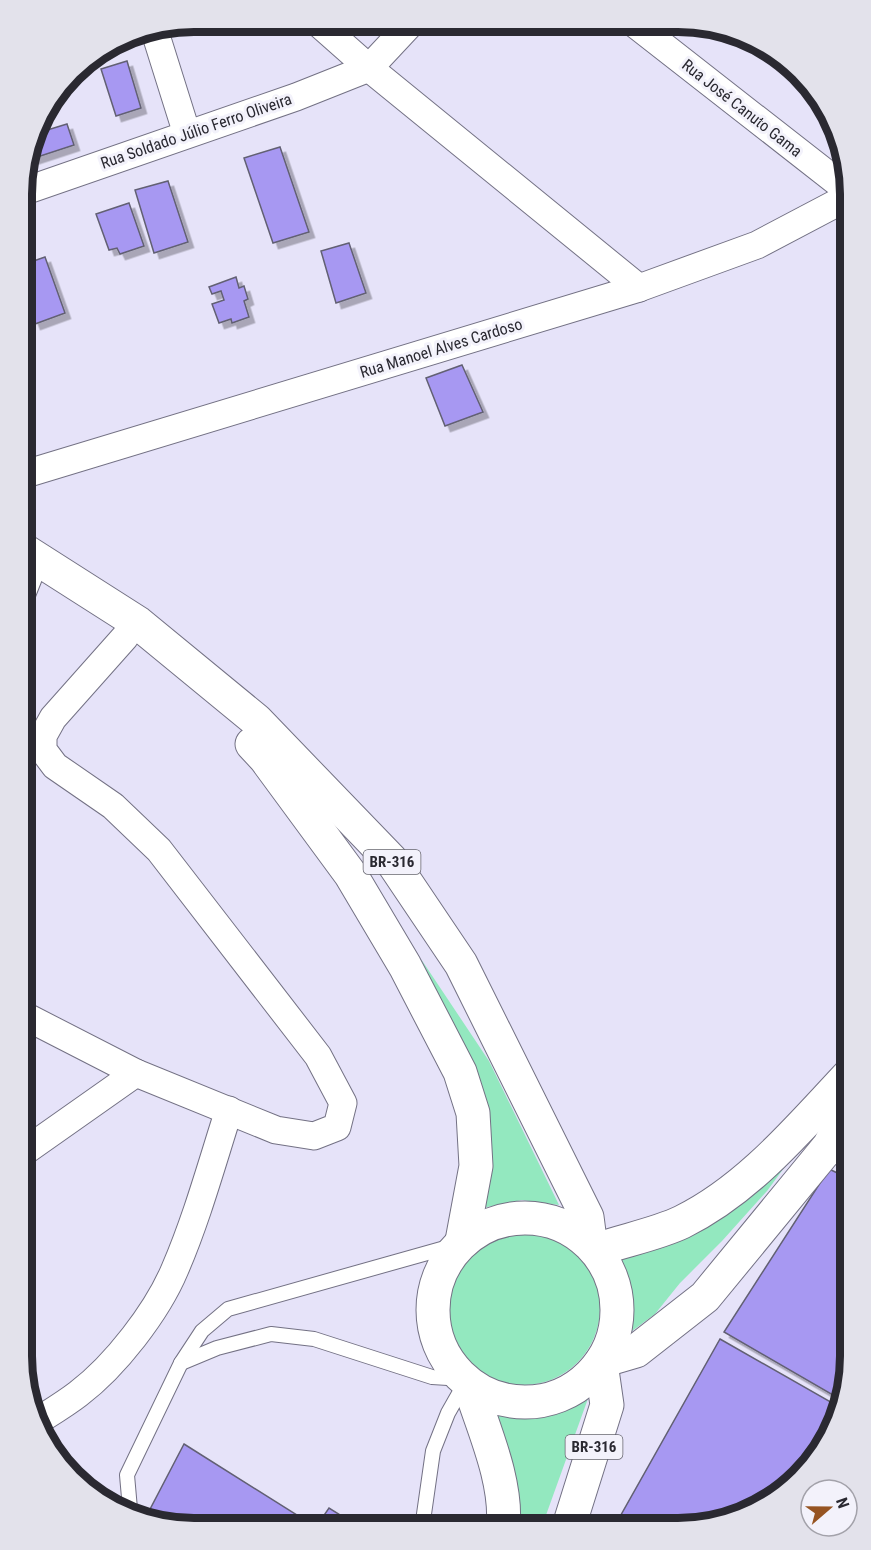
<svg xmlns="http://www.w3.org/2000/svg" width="871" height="1550" viewBox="0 0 871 1550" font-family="'Roboto Condensed',sans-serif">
<defs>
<filter id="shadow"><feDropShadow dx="5.5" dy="5.5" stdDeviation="0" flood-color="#0004"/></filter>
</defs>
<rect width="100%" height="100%" fill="#e6e3f9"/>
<g fill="#93e8bf">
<path d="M421,959L489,1061L559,1205L522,1200L477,1209L481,1088Z"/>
<path d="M798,1149L767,1191L722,1241L680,1283L655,1314L624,1337L625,1286L614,1258Z"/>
<circle cx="523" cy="1308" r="77"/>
<path d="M590,1393L541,1529H515L490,1410L512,1414L555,1410Z"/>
</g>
<g fill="#a798f2" stroke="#626073" stroke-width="1.5" filter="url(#shadow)">
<path d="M127,61L141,108L116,116L101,69Z"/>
<path d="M67,124L74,145L25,161L34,134Z"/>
<path d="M280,147L309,232L273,243L244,158Z"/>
<path d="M168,181L188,242L154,253L135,190Z"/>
<path d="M129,203L144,246L120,254L117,248L109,250L96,214Z"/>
<path d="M349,243L366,293L336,303L321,251Z"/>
<path d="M45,257L65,313L35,324L26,300L22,302V265Z"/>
<path d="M236,277L239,288L244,286L248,299L244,301L249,317L232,323L231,319L219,323L212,304L224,300L221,291L212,294L209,287Z"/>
<path d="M462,365L483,412L445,426L426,378Z"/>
<path d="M829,1169L850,1179V1368L838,1398L724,1332Z"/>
<path d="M720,1339L836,1405L814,1462L734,1520L678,1529H613Z"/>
<path d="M184,1444L316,1527L329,1508L361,1528L170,1527L162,1524L147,1515Z"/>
</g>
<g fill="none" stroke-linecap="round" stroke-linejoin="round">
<g stroke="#737184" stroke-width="16">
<g id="service">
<path d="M181,1363L217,1348L271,1334L314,1339L432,1377L464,1379"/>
<path d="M130,1509L127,1475L181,1363L202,1331L228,1309L445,1248L455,1249"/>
<path d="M422,1528L433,1451L448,1413L465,1383"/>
</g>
</g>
<g stroke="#737184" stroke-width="29">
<g id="minor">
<path d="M317,22L369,68L639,288"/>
<path d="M635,24L850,192"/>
<path d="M154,29L187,134"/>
<path d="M22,192L296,97L369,68L412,22"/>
<path d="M22,475L639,288L757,245L850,196"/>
<path d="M22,593L36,558"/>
<path d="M21,1014L136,1073L276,1130L314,1136L337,1127L343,1103L318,1056L159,850L113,806L55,766L43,750V736L53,718L125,637"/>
<path d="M829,1146L850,1156"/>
<path d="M21,1154L136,1073"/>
<path d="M36,1422C50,1413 65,1404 78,1394C115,1366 157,1312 175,1269C197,1218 212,1163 229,1110"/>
</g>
</g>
<g stroke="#737184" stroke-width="35">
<g id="secondary">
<path d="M599,1249C625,1240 657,1234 682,1222C749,1189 799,1128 850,1074"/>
<path d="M602,1361L636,1351L705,1297L829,1146L850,1107"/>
</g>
</g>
<g stroke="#737184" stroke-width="35">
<g id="trunk">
<path d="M22,549L138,623L256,720L391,860L461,964L587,1217L590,1240"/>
<path d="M252,744L265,758L351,875L405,966L460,1072L473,1113L476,1166L462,1241"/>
<circle cx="525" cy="1310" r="92"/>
<path d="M469,1384C483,1428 508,1482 503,1528"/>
<path d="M568,1529L607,1405L601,1363"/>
</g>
</g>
<use href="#service" stroke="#fff" stroke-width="14"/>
<use href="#minor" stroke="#fff" stroke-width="27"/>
<use href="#secondary" stroke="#fff" stroke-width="33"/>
<use href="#trunk" stroke="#fff" stroke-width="33"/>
</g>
<g text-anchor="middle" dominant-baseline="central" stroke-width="6" stroke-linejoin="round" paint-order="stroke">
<g fill="#f3f2fb" stroke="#66656e" stroke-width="1.5">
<rect x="363.5" y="850" width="57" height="24" rx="4.5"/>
<rect x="565.5" y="1435" width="57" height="24" rx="4.5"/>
</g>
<g font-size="15" font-weight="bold" fill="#2a2931">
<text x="392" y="862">BR-316</text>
<text x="594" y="1447">BR-316</text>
</g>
<g font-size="16" fill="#2a2931" stroke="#f3f2fb">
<text transform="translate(742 108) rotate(38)">Rua José Canuto Gama</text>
<text transform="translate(196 131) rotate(-19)">Rua Soldado Júlio Ferro Oliveira</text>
<text transform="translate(441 348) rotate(-17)">Rua Manoel Alves Cardoso</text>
</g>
</g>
<path d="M0 0H871V1550H0ZM194 32H678A162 162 0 0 1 840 194V1356A162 162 0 0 1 678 1518H194A162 162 0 0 1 32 1356V194A162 162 0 0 1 194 32Z" fill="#e3e2eb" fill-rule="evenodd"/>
<path fill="none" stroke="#2a2931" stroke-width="8" d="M194 32H678A162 162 0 0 1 840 194V1356A162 162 0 0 1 678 1518H194A162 162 0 0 1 32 1356V194A162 162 0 0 1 194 32Z"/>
<g transform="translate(829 1508) rotate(70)"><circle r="28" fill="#f3f2fb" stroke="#a3a2aa" stroke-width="1.5"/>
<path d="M0-4.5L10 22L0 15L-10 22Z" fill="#965422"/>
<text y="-9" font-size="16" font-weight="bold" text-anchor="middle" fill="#2a2931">N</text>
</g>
</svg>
